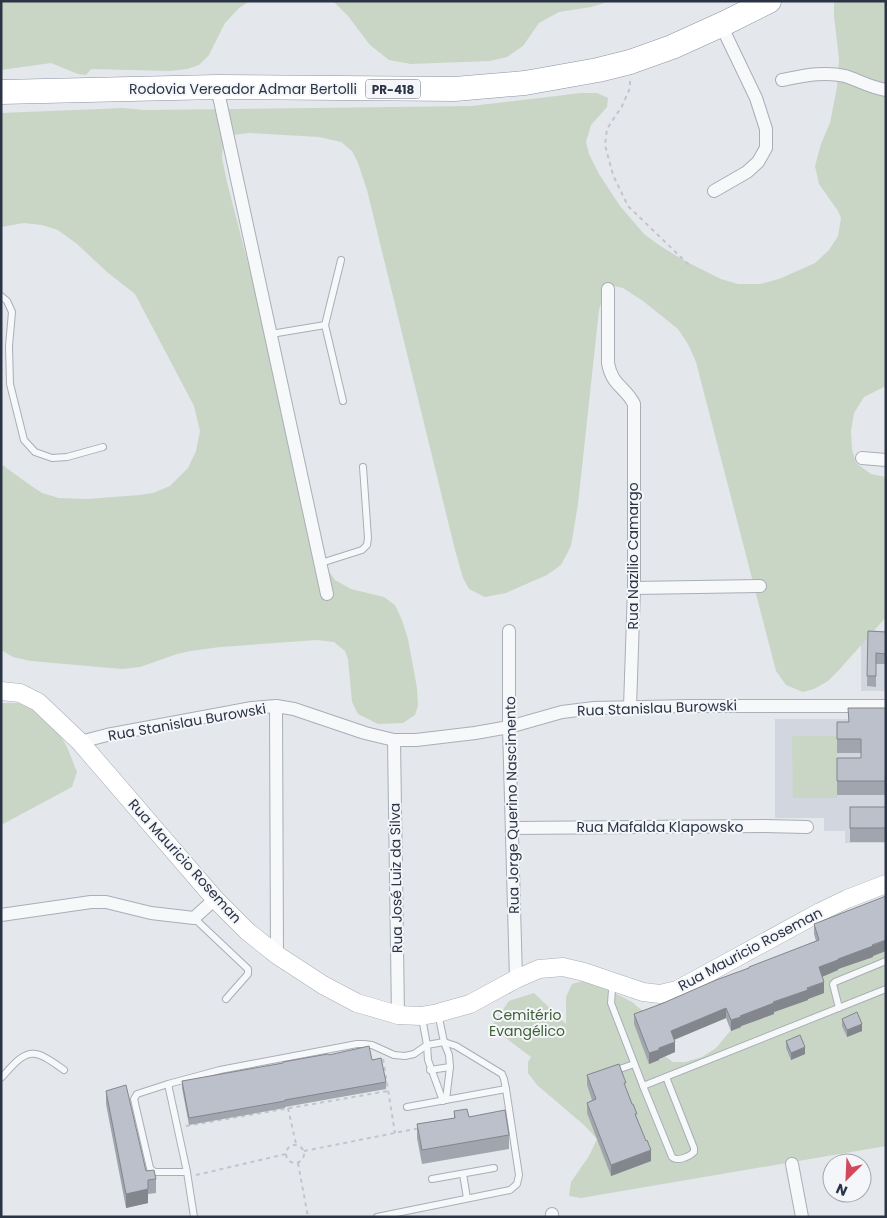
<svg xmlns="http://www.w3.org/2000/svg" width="887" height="1218" viewBox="0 0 887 1218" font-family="Poppins,sans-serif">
<rect width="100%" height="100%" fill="#e4e7ec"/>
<g fill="#d2d6de">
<path d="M861,630L886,631V691H861Z"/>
<path d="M775,719H886V843H845V831H824V818H775Z"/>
</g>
<g fill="#c9d6c5">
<path d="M1,1H250L239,8L225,23L209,55L199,65L187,69L170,71L91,69L86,75L78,74L51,63L1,70Z"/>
<path d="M331,1H611L591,7L559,12L539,23L523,46L507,57L490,61L411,64L389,60L370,45L348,16L335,3Z"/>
<path d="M834,1H886V386L864,397L854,413L851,431L852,449L856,463L871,474L886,477V617L839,670L828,681L814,689L803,692L786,685L776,671L696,362L688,344L678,329L643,301L623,288L614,286L604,294L599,310L578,504L571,546L561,565L547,575L506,593L485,597L469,589L463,578L455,550L367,190L358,163L352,151L341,142L319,137L249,133L232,135L223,144L222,158L227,182L320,542L328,570L335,580L351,589L384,597L395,605L402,620L408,639L417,688L418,706L415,715L403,723L378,724L358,714L352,702L348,659L345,651L334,642L317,640L220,647L191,651L177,654L140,667L122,669L31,661L13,657L1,650V464L30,485L42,493L59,498L87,499L139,495L153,493L170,486L188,468L196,451L200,431L194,406L135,294L107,272L77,244L58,230L42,225L24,223L1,227V113L123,108L145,110L471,106L581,93H597L608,98L607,107L591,125L586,142L589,154L599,174L620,206L644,234L659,245L683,260L721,279L738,284H760L779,279L815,263L829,250L838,236L841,218L838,211L819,184L815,166L821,144L830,123L837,87L839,59L834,16Z"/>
<path d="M1,703H18L41,713L57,730L67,747L77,772L72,787L1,825Z"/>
<path d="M792,736H837V798H793Z"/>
<path d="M886,948V1146L581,1198L569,1196L571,1182L589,1156L597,1139L584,1125L537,1085L528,1073V1062L531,1057L491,1027L509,1001L534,993L566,1024V997L572,984L583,981L601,986L632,1002L644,1012L658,1051L673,1062H685L702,1057L716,1048L731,1030L748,996Z"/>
</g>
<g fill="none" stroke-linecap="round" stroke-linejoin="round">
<g stroke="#a9aeb7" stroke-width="8">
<g id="lane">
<path d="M341,260L325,325L343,401"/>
<path d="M1,296L7,301L12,312L9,346L10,384L24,440L35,452L52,458L67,457L103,447"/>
<path d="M271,334L325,325"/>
<path d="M321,563L362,550L367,545L368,538L363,467"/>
<path d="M194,918L248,969V974L226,999"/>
<path d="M615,983L612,990L611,1003L643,1086L886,989"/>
<path d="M839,1008L833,984L835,982L886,961"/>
<path d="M438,1013L444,1042L449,1055L450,1067L446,1100"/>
<path d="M422,1018L427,1045L428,1060L443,1101"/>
<path d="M430,1070L450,1067"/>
<path d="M614,1071L634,1064"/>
<path d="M1,1078C10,1069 22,1051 36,1054C44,1055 57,1065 64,1070"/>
<path d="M168,1084L137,1094L134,1099L150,1168L153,1171L156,1172H187"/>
<path d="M643,1086L672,1157C677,1162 689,1157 694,1152V1148L666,1077"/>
<path d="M407,1107L506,1089"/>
<path d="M463,1174L467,1198"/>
<path d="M432,1179L494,1168"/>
<path d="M194,1217L187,1172L168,1084L220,1070L357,1044H364L372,1045L394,1055L405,1056L414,1054L427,1045L444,1042L456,1046L502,1074L504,1079L506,1089L519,1175L517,1184L510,1190L377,1217"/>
</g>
</g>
<g stroke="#a9aeb7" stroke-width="14">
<g id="street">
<path d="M782,80C803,76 824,71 845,76C858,80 871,88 886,90"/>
<path d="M217,87L327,594"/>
<path d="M714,191L747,172L758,162L766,148V129L756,98L721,25"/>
<path d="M608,289V363C612,386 625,386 634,404V588L630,707"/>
<path d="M862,458L886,460"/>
<path d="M634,588L760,586"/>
<path d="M509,631V727L516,979"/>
<path d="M276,706L277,955"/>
<path d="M394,740L398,1015"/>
<path d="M80,742L107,735L252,708L276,706L294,709L365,733L394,740H416L475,733L509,727L562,712L594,708L690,706H886"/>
<path d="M512,828L764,826L807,827"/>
<path d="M1,915L91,902H106L151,913L194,918L215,899"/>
<path d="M792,1164L802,1217"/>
<path d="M552,1214V1217"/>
</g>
</g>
<g stroke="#a9aeb7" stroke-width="19">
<path id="secondary" d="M1,691L20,693L38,702L80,742L215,899L247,931L277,955L323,985L357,1003L398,1015L421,1016L438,1013L470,1004L516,979L539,969L563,967L584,972L643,992L660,994L677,990L820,912L847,899L886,884"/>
</g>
<g stroke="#8b94a3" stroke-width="25">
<path id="highway" d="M1,92L217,87L455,89L525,83L598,70L630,62L672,47L725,23L769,1"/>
</g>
<g stroke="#c2c5cb" stroke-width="2" stroke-dasharray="4 4" stroke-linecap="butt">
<path d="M630,81V88L622,106L607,129L605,145L613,175L628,206L690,266"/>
<path d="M383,1059L395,1133"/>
<path d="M288,1108L296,1144"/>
<path d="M186,1126L388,1091"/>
<circle cx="295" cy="1154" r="9"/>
<path d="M304,1151L420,1128"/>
<path d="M298,1163L308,1217"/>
<path d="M196,1175L286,1154"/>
</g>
<use href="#lane" stroke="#f7f8fa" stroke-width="6"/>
<use href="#street" stroke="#f7f8fa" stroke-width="12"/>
<use href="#secondary" stroke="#fff" stroke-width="18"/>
<use href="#highway" stroke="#fff" stroke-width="24"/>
</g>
<g fill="#a1a5ae">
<path d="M868,631L886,632V664H876V687L867,686Z"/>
<path d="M886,708V795H837V758H861V753H837V722H848Z"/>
<rect x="850" y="807" width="36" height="35"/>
<path d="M814,924L873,956V957L838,969V970L822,977L824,993L808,999V1000L774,1012V1014L741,1026V1027L731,1031L726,1018L674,1040L675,1052L659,1059V1060L649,1064L634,1024V1014L661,1004L816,941L814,934Z"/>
<path d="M842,1019L862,1031L847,1037L842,1026Z"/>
<path d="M786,1041L805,1054L791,1060L786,1048Z"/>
<path d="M329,1055L372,1060L386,1082V1089L285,1107V1108L189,1125L182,1088V1081Z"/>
<path d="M587,1075L626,1089L637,1118L651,1161L611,1176L587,1113V1103L592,1100L587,1085Z"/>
<path d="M106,1091L146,1171L156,1179V1193L148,1194V1203L126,1208L106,1104Z"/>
<path d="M454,1111L469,1117L509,1135V1149L422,1164L417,1138V1124L454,1118Z"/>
</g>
<g fill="#83868d">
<path d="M886,940V951L873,956V957L838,969V970L819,978V967L838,959Z"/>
<path d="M824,982V993L808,999V1000L774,1012V1014L741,1026V1027L731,1031V1020L740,1016Z"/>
<path d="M726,1008V1018L671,1041V1031Z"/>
<path d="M862,1024V1031L847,1037V1030Z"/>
<path d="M675,1042V1052L659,1059V1060L649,1064V1053L659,1048Z"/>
<path d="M805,1047V1054L791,1060V1053Z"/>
<path d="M651,1150V1161L611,1176V1165Z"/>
<path d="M148,1189V1203L126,1208V1194Z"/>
</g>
<g fill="#bbc0ca" stroke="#83868d">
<path d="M868,631L886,632V654L876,653V676H867Z"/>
<path d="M848,708H886V781H837V758H861V739H837V722H849Z"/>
<rect x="850" y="807" width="36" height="21"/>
<path d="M886,896V940L872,945L873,946L838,959V960L819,967L824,982L807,988L808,990L773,1002L774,1003L740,1016L741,1017L731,1020L726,1008L671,1031L675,1042L659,1048V1050L649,1053L634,1014L661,1004L716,980L749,968V967L819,940L814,924Z"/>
<path d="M857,1012L862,1024L847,1030L842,1019Z"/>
<path d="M800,1035L805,1047L791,1053L786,1041Z"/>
<path d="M369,1046L372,1060L381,1058L386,1082L285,1100V1101L189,1118L182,1081L283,1063V1062L328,1054L329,1055Z"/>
<path d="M619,1064L626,1083H624L632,1104H633L637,1114H635L646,1141L647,1140L651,1150L611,1165L587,1103L596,1099L587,1075Z"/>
<path d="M126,1085L146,1171L154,1170L156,1179L148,1180V1189L126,1194L106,1091Z"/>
<path d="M467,1109L469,1117L505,1110L509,1135L422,1150L417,1124L455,1118L454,1111Z"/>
</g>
<g text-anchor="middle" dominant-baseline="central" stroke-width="4" stroke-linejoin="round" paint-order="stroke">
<rect fill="#f4f6f9" stroke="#676e7b" stroke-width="1" x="365.5" y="79.5" width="55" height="19" rx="4"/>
<g font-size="12" font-weight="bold" fill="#2b3445">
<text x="393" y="89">PR-418</text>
</g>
<g font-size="14" fill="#2b3445" stroke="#f4f6f9">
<text x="243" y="89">Rodovia Vereador Admar Bertolli</text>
<text transform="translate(633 556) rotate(-90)">Rua Nazilio Camargo</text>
<text transform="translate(657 708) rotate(-2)">Rua Stanislau Burowski</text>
<text transform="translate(187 722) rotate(-10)">Rua Stanislau Burowski</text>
<text transform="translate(512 805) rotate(-91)">Rua Jorge Querino Nascimento</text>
<text x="660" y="827">Rua Mafalda Klapowsko</text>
<text transform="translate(185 861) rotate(48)">Rua Mauricio Roseman</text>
<text transform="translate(396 878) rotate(-91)">Rua José Luiz da Silva</text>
<text transform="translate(750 949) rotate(-28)">Rua Mauricio Roseman</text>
</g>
<g font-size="14" fill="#3f6138" stroke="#f4f6f9">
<text x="527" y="1015">Cemitério<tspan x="527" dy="16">Evangélico</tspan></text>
</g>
</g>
<rect width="887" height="1218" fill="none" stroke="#2b3445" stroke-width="5"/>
<g transform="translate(847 1178) rotate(204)"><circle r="24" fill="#f4f6f9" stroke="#a4a8b1"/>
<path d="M0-4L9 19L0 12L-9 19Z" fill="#d1495b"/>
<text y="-8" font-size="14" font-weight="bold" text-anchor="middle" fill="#2b3445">N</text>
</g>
</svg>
